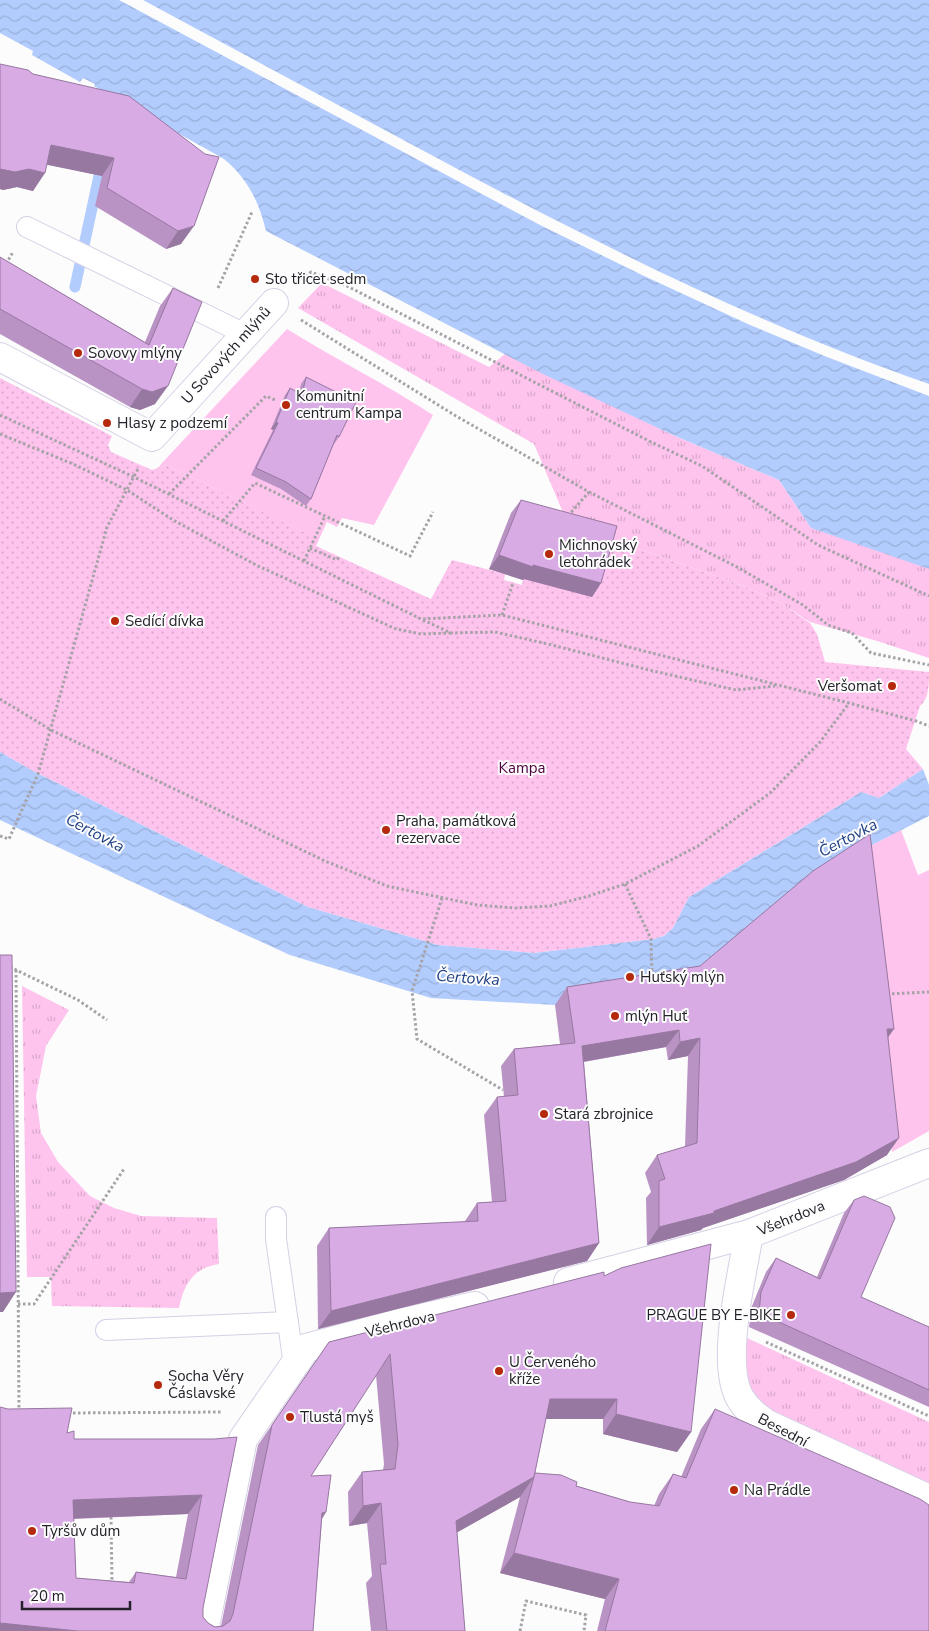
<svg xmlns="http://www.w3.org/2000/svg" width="929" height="1631" viewBox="0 0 929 1631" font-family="'Nunito Sans',sans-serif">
<defs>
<pattern id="grass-tufts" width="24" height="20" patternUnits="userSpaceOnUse" patternTransform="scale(1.25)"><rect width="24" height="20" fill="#ffc4ee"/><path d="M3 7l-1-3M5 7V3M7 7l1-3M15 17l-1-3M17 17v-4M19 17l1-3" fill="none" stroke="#daa8cc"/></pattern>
<pattern id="park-dots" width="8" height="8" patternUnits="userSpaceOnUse" patternTransform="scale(1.25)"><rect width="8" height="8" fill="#ffc4ee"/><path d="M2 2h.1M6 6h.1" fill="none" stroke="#daa8cc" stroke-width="1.8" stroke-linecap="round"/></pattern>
<pattern id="water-waves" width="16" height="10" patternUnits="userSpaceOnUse" patternTransform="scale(1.25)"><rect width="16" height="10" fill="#b2ccfd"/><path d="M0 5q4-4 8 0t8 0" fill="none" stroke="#99afd9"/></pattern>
</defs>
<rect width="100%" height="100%" fill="#fcfcfc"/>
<g fill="url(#grass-tufts)">
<path d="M322,283L489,367L505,354L673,435L779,480L811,528L929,567V658L877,641L810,622L782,604L744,586L633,547L606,544L570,529L534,444L298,308Z"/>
<path d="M22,986L69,1010L46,1046L36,1096L41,1133L58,1162L90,1196L114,1208L141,1216L217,1218L219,1264C193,1268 184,1284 179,1308L52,1306L51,1277H27Z"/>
<path d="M747,1338L929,1422V1483L774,1414C744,1388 745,1377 745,1339Z"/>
</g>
<path fill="url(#park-dots)" d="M0,378L112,436L108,445L111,452L152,470L158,468L162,463L319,539L316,546L431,599L452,560L505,574L504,580L522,585L523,579L607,539L633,547L744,586L782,604L810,623L817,634L825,662L929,672C929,685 929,699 920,706L906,749L923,769L879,798L861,792L689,897L673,928L664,936L654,939L534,953L438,945L308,907L33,771L0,752Z"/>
<g fill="#ffc4ee">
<path d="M287,329C335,359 386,384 433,415L374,525L342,518L337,527L327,522L316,546L318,539L162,463Z"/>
<path d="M901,830L918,875L929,870V1131L892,1152L862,850Z"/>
</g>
<g fill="url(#water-waves)">
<path d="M0,0H119L540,225L642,275L750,325L827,357L929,396V569L811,528L779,480L673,435L545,375L266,231C259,202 248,179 224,159L94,86L95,84L83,78L80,82L32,55L33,51L0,33Z"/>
<path d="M143,0H929V384C753,323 586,238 422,150C329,100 236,50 143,0Z"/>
<path d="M0,752L33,771L308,907L438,945L534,953L654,939L664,936L673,928L689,897L861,792L879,798L923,769L929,785V816L862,850L703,971L555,1005L448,999L431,998L290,955L233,929L0,820Z"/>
</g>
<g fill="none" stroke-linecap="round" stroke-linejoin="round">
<path stroke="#b2ccfd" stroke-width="11" d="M75,287L102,162"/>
<g stroke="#d6d0e6" stroke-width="22">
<g id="lane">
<path d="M27,227L245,334"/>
<path d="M276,1217V1239L294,1365"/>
<path d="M106,1330L288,1322"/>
</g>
</g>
<g stroke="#d6d0e6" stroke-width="30">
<g id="street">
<path d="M0,357L152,437L274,303"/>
<path d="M749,1234C742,1275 720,1363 740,1398C747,1410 757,1417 767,1424L929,1499"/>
<path d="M568,1282L749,1234L929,1163"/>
<path d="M204,1631L243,1439L306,1348L396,1324L475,1306"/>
</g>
</g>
<g stroke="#a5a3a7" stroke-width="3" stroke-dasharray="2.5 2.5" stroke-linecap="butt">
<path d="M6,264L13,252"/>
<path d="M298,283L311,272L347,286L651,442L702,466L818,545L929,596"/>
<path d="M218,288L252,212"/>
<path d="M301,320L456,416L589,492L737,567L803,605L828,625L852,633L871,653L929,665"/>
<path d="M0,415L134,477L421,619L502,615L849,703L916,721L929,726"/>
<path d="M0,434L73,464L127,490L173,520L256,565L396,629L421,634L451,633"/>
<path d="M169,494L266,396L275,400"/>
<path d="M568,516L589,492"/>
<path d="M223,521L255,483L410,556L433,512"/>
<path d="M310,548L337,560L339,557"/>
<path d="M304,561L325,516"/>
<path d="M502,615L513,583"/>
<path d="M423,620L451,633L495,632L548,644L649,670L736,690L775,686"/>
<path d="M0,699L51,730L325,861L387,886L477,905L515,908L550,906L589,896L625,884L698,846L770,793L820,742L849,703"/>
<path d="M0,836L9,839L38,774L107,527L139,467"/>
<path d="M625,884L651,939L652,978"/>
<path d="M442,898L412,991L417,1039L503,1090"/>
<path d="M10,967L78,1000L107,1020"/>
<path d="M16,970L19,1412"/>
<path d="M887,994L929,992"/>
<path d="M18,1304H34L124,1169"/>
<path d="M766,1342L929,1416"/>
<path d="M68,1413L222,1412"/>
<path d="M111,1517L112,1583"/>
<path d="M520,1631L526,1601L586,1615L584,1631"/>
</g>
<use href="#lane" stroke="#fff" stroke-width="20"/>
<use href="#street" stroke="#fff" stroke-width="28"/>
</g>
<g fill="#ba93c5" fill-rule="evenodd">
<path d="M0,64L33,74L205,154L181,244L166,249L95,206L102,176L47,164L33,191L17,187L3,190L0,189Z"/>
<path d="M0,257L145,342L160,306L173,288L155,404L140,410L130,407L0,334Z"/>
<path d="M306,377L339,437L334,444V443L311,499L306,506L281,489L251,475L273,430L271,429L285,395L290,388L299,393L301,384Z"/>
<path d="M521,500L601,583L592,597L524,579L523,580L489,569L511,513Z"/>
<path d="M567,987L888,1038L887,1155L844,1180L703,1228L701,1230L647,1245L646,1198L651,1192L645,1173L657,1155L685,1147L688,1056L668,1060L666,1047L584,1062L599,1243L587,1261L318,1329L317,1246L329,1228L465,1222V1221L477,1203L492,1202L484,1115L497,1097H504L501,1066L514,1049L560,1044L555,1005Z"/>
<path d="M854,1200L861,1297L929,1327V1407L749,1327L752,1306L766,1272L776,1258L817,1277L844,1213Z"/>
<path d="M604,1276L691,1432L677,1452L603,1434V1419H546L535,1473L630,1502L654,1506L659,1494L673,1474L681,1477L701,1429L715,1409L929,1631H597L605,1599L500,1573L520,1497L457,1532L465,1631H371L366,1583L372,1576L367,1523L349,1526L348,1492L362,1472L383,1470L384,1464L376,1375L311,1476L326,1512L322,1519L313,1631H0L67,1433L74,1439H214L203,1608V1617L208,1623L215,1627L221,1626L258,1445L329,1342ZM188,1514L176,1577L136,1572L129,1582L76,1578L74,1519Z"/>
</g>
<g fill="#9778a0">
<path d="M51,145L114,158L102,176L38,163Z"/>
<path d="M0,169H29L45,173L33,191L17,187L3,190L0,189Z"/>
<path d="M194,226L181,244L166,249L178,231Z"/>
<path d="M168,386L155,404L140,410L130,407L142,389Z"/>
<path d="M276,422L278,423L273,430L271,429Z"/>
<path d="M499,555L533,565L601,583L592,597L524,579L523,580L489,569Z"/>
<path d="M887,1029H894L882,1046Z"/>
<path d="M679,1030L666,1047L570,1064L582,1046Z"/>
<path d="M700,1038L688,1056L668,1060L680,1042Z"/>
<path d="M899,1138L887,1155L844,1180L703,1228L701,1230L647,1245L659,1227L714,1211Z"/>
<path d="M599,1243L587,1261L318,1329L331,1311Z"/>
<path d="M16,1292L3,1312H0V1293Z"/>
<path d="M550,1399H617L603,1419H537Z"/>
<path d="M616,1414L691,1432L677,1452L603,1434Z"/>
<path d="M534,1477L520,1497L442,1541L456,1521Z"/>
<path d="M202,1495L188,1514L60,1519L73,1500Z"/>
<path d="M381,1503L367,1523L349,1526L363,1506Z"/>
<path d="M326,1512L313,1532L322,1513Z"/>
<path d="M514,1553L619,1579L605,1599L500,1573Z"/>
<path d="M0,1623L78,1631H0Z"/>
</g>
<g fill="#d8abe5" stroke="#9778a0" fill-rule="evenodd">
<path d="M0,64L28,70L33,74L129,96L205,154L219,157L194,226L178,231L107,188L114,158L51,145L45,173L29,169L15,172L0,169Z"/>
<path d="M0,257L149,345L173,288L202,302L168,386L152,392L142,389L0,309Z"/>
<path d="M306,377L356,402L339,437L337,435L311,499L286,482L256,468L278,423L276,422L290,388L302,395Z"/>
<path d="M521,500L617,526L601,583L533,565V567L499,555Z"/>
<path d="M870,834L894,1029H887L899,1138L856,1162L714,1211V1213L659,1227V1181L665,1179L657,1155L697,1143L700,1038L680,1042L679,1030L582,1046L599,1243L331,1311L329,1228L478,1221L477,1203L506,1201L497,1097L518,1095L514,1049L575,1043L567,987L700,966L813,871Z"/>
<path d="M0,955H12L16,1292L0,1293Z"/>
<path d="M864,1196L890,1207L895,1218L861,1297L929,1327V1390L759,1313L761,1292L776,1258L820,1279L854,1200Z"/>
<path d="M711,1244L691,1432L616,1414L617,1399H550L534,1477L456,1521L465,1631H387L380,1564H386L381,1503L363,1506L362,1472L395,1469L398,1444L390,1354L311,1476L331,1475L326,1512L322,1513L313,1631H78L0,1623V1407L8,1409L72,1408L67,1433L74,1431V1439H214L237,1437L203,1608V1617L208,1623L215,1627L223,1626L230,1621L233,1614L272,1425L329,1342L604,1272V1276L621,1268ZM202,1495L186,1579L136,1572L134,1583L76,1578L73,1500Z"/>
<path d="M715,1409L920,1499L929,1505V1631H605L619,1579L514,1553L535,1473L561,1475L577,1482L576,1486L630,1502L659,1506L673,1474L686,1478Z"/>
</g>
<g fill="#b5290d" stroke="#fcfcfc" stroke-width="2">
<circle cx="255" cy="279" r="5"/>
<circle cx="78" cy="353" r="5"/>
<circle cx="286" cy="405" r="5"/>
<circle cx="107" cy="423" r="5"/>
<circle cx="549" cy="554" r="5"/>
<circle cx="115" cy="621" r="5"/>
<circle cx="892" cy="686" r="5"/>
<circle cx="386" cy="830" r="5"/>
<circle cx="630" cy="977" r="5"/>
<circle cx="615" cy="1016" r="5"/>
<circle cx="544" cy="1114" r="5"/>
<circle cx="791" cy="1315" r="5"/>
<circle cx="499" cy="1371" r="5"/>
<circle cx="158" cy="1385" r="5"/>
<circle cx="290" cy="1417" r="5"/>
<circle cx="734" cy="1490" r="5"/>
<circle cx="32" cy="1531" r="5"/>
</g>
<g text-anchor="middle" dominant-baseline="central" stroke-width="4" stroke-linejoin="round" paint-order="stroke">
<g font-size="15" fill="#24212a" stroke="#fcfcfc" text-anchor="start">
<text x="265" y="279">Sto třicet sedm</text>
<text x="88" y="353">Sovovy mlýny</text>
<text x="296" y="396">Komunitní<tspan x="296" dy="17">centrum Kampa</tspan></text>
<text x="117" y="423">Hlasy z podzemí</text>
<text x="559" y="545">Michnovský<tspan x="559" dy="17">letohrádek</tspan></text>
<text x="125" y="621">Sedící dívka</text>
<text x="882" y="686" text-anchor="end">Veršomat</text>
<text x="396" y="821">Praha, památková<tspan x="396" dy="17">rezervace</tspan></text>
<text x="640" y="977">Huťský mlýn</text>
<text x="625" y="1016">mlýn Huť</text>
<text x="554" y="1114">Stará zbrojnice</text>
<text x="781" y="1315" text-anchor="end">PRAGUE BY E-BIKE</text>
<text x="509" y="1362">U Červeného<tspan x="509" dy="17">kříže</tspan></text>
<text x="168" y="1376">Socha Věry<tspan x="168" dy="17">Čáslavské</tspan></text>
<text x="300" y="1417">Tlustá myš</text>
<text x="744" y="1490">Na Prádle</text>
<text x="42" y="1531">Tyršův dům</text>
</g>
<g font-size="15" fill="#24212a" stroke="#fcfcfc">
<text transform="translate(226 355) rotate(-48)">U Sovových mlýnů</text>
<text transform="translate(791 1218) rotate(-22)">Všehrdova</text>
<text transform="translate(400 1324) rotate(-14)">Všehrdova</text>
<text transform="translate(783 1430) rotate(28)">Besední</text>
</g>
<g font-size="15" fill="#4d0240" stroke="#fcfcfc">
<text x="522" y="768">Kampa</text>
</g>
<g font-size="16" font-style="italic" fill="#204186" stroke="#fcfcfc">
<text transform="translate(95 833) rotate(28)">Čertovka</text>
<text transform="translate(848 838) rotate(-28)">Čertovka</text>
<text transform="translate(468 978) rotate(4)">Čertovka</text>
</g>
</g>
<path d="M22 1601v8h108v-8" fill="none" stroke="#24212a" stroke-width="2.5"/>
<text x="30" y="1601" font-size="15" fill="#24212a" stroke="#fcfcfc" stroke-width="4" paint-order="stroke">20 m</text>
</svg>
